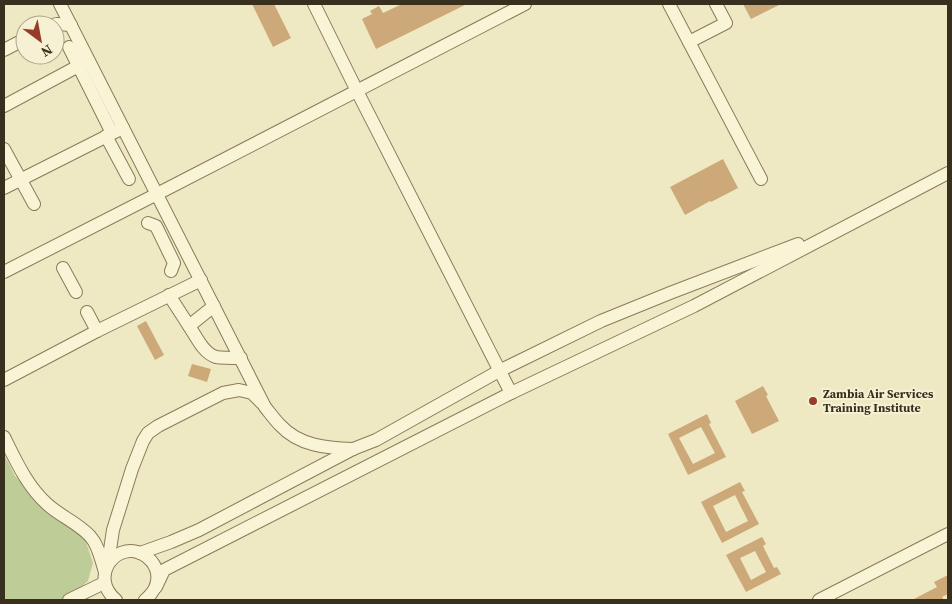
<svg xmlns="http://www.w3.org/2000/svg" width="952" height="604" viewBox="0 0 952 604" font-family="'Source Serif 4',serif">
<rect width="100%" height="100%" fill="#eee9c3"/>
<path fill="#becd97" d="M4,454L15,476L57,520L84,536L93,563L88,581L69,597L61,600H4Z"/>
<g fill="#cda979" fill-rule="evenodd">
<path d="M252,4H274L291,38L273,47Z"/>
<path d="M402,4H467L376,49L362,19L372,14L370,11L379,6L383,13Z"/>
<path d="M743,4H781L751,19Z"/>
<path d="M723,159L738,188L711,202L710,201L685,215L670,187Z"/>
<path d="M146,321L164,355L155,360L137,326Z"/>
<path d="M192,364L211,369L207,382L188,376Z"/>
<path d="M763,386L768,395L766,396L779,421L752,434L735,401Z"/>
<path d="M707,414L711,423L709,424L726,457L688,475L668,434ZM701,427L715,453L693,464L679,438Z"/>
<path d="M740,482L745,491L742,492L759,524L722,543L701,502ZM735,495L748,521L726,532L713,506Z"/>
<path d="M762,537L766,544L763,546L774,568L777,567L781,574L746,592L726,555ZM755,551L766,572L751,580L740,558Z"/>
<path d="M948,575V594L942,597L944,600H912L937,587L934,582Z"/>
</g>
<g fill="none" stroke-linecap="round" stroke-linejoin="round">
<g stroke="#897a5a" stroke-width="14">
<g id="minor">
<path d="M60,4L265,407C270,413 274,419 280,425C299,446 327,448 353,449"/>
<path d="M314,4L357,91L511,393"/>
<path d="M669,4L761,179"/>
<path d="M52,25L57,24L71,25"/>
<path d="M689,42L726,23L716,4"/>
<path d="M69,47L112,133"/>
<path d="M4,50L25,39"/>
<path d="M4,106L84,63"/>
<path d="M106,136L129,179"/>
<path d="M4,149L34,204"/>
<path d="M4,188L123,128"/>
<path d="M148,223L156,226L174,263L171,271"/>
<path d="M63,268L76,292"/>
<path d="M4,272L157,194L525,4"/>
<path d="M169,295L189,326"/>
<path d="M214,306L189,326C196,336 203,353 216,357C223,358 232,358 241,358"/>
<path d="M87,312L97,331"/>
<path d="M4,380L97,331L201,280"/>
<path d="M4,437C16,461 27,486 47,504C60,516 78,523 90,536C99,546 101,560 105,572"/>
<path d="M140,553L171,542L199,530L353,449L376,440L499,371L601,321L670,293L798,244"/>
<path d="M108,563L113,530L132,469L143,441L148,433L158,426L223,393L239,390L252,393L262,403"/>
<path d="M156,587L164,570L511,393L694,306L948,173"/>
<path d="M69,600L104,583"/>
<path d="M116,600C87,576 119,536 147,557C152,561 156,567 157,573C159,585 153,593 145,600"/>
<path d="M819,600L948,534"/>
</g>
</g>
<use href="#minor" stroke="#f9f4d6" stroke-width="12"/>
</g>
<circle fill="#983b29" stroke="#f6f1d3" stroke-width="2" cx="813" cy="401" r="5"/>
<g text-anchor="middle" dominant-baseline="central" stroke-width="4" stroke-linejoin="round" paint-order="stroke">
<g font-size="12" font-weight="bold" fill="#392f1e" stroke="#f6f1d3" text-anchor="start">
<text x="823" y="394">Zambia Air Services<tspan x="823" dy="14">Training Institute</tspan></text>
</g>
</g>
<rect width="952" height="604" fill="none" stroke="#392f1e" stroke-width="10"/>
<g transform="translate(40 40) rotate(148)"><circle r="24" fill="#f6f1d3" stroke="#aaa38b"/>
<path d="M0-4L9 19L0 12L-9 19Z" fill="#983b29"/>
<text y="-8" font-size="14" font-weight="bold" text-anchor="middle" fill="#392f1e">N</text>
</g>
</svg>
